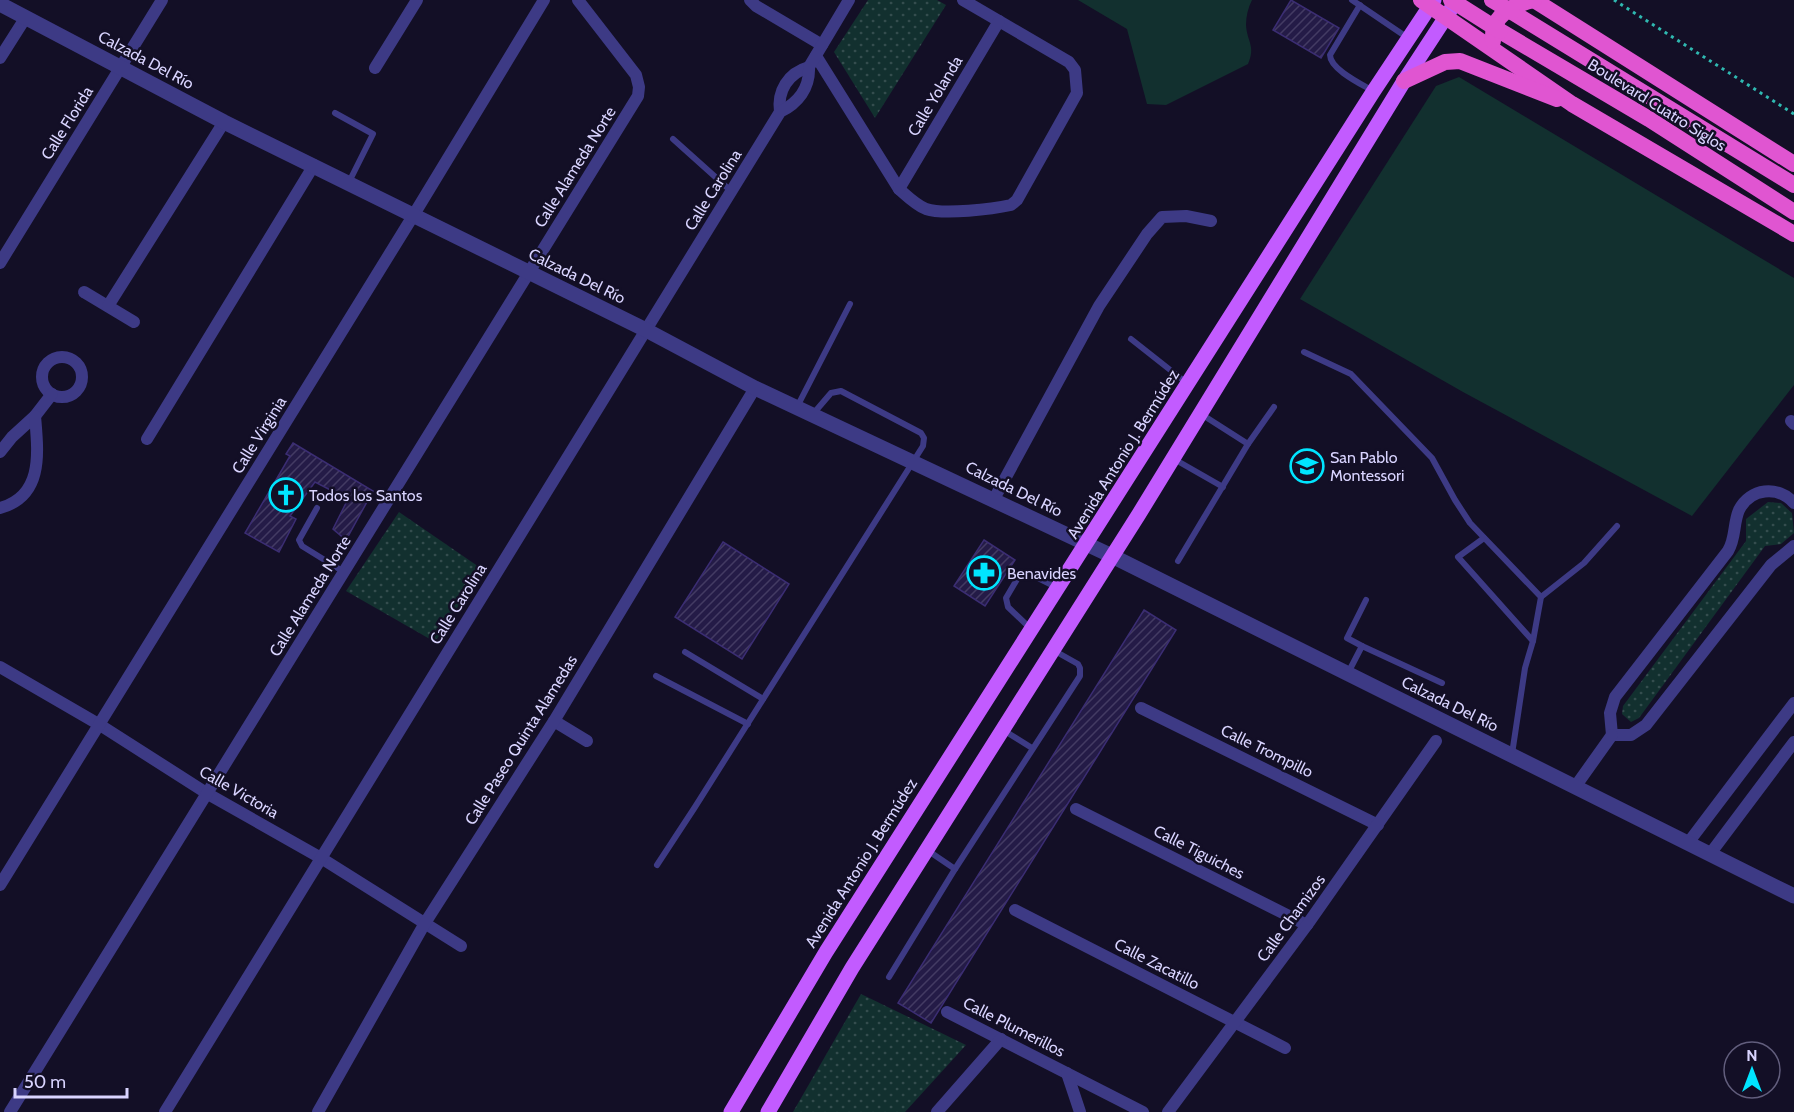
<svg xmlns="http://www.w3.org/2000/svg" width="1794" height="1112" viewBox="0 0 1794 1112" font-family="Cabin,sans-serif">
<defs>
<pattern id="park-dots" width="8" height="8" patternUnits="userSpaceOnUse" patternTransform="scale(1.5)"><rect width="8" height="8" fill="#12302f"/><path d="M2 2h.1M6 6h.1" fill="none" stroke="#344d4e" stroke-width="1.8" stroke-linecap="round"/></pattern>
<pattern id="building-hatch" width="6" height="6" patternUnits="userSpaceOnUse" patternTransform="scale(1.5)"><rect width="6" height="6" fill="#241b47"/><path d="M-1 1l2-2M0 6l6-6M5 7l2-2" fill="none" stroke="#433b63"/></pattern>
</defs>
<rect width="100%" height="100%" fill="#130f26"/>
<g fill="#12302f">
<path d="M1078,0H1252C1248,8 1246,16 1246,25C1247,42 1256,46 1248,64L1166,105L1147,104L1127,29Z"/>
<path d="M1459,77L1794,278V385L1692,516L1463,392L1300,299L1436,86Z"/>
</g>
<g fill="url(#park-dots)">
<path d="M868,0H937L946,5L875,118L834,52Z"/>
<path d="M1768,502L1781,503L1792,513L1794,533L1781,544L1765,546L1639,718L1631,722L1622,714L1623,706L1746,541V519Z"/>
<path d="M399,512L482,569L435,642L346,591Z"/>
<path d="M861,994L966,1045L905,1112H793Z"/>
</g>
<g fill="url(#building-hatch)" stroke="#3b2d73" stroke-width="1.5">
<path d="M1291,0L1339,28L1321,58L1273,30Z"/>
<path d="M293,443L373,491L346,540L333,529L348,499L315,482L290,516L296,519L279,552L245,533L290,456L286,454Z"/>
<path d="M984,540L1015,560L985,606L954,586Z"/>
<path d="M723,542L789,584L742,659L675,617Z"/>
<path d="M1144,610L1176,630L931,1023L898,1003Z"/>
</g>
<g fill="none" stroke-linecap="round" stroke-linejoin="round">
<path stroke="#2fb8b0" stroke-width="3" stroke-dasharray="3 4.5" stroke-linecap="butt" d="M1614,0L1794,114"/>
<g stroke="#3d3a85" stroke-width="6">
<path d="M1352,0L1408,38"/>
<path d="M1360,5L1330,55C1330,69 1361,84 1373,91"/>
<path d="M335,113L373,134L349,182"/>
<path d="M673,139L731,191"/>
<path d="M1131,339L1188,384"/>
<path d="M1304,352L1351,374L1432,458L1455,500L1470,523L1541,597L1533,641L1525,668L1512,754"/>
<path d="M797,407L850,304"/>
<path d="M1201,414L1248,444"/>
<path d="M1174,459L1223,487"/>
<path d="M317,508L299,540L302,546L344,572"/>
<path d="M1484,538L1458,557L1533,641"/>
<path d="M1178,561L1248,444L1274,407"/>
<path d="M1541,597L1584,563L1617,526"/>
<path d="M1031,629L1008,607L1006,598L1019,576L1028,573L1056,587"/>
<path d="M1362,646L1347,638L1366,600"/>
<path d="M685,652L763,699"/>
<path d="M1348,673L1362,646L1442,683"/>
<path d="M656,676L748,724"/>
<path d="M1003,730L1032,748"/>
<path d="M927,850L955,869L1080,676V668L1078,664L1053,650"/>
<path d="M657,865L695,807L923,446L924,438L921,433L841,391L831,393L813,414"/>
<path d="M889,977L955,869"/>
</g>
<g stroke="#3d3a85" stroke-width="12">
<path d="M750,0L756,6L822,45"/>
<path d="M816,56L899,189C907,196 916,205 926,209C944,215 993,209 1011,205L1017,200L1077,93L1075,70L1069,62L963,0"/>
<path d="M0,58L26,17"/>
<path d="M375,68L417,0"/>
<path d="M780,112C777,91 788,73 809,67"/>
<path d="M899,189L999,21"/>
<path d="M0,263L162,0"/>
<path d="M84,292L134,322"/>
<path d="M108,306L224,122"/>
<circle cx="62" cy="377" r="20"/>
<path d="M1791,421L1794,424"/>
<path d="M147,439L314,165"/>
<path d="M0,452L12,437L35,416L52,394"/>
<path d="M994,499L1099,306L1147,234L1162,217L1186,216L1211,221"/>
<path d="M0,508C44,496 38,452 35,416"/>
<path d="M0,667L100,725L208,794L321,858L461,946"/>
<path d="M1141,708L1378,825"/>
<path d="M554,721L587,741"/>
<path d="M1612,735L1610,713L1615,697L1728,551C1736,538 1733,524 1739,510C1750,488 1778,485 1794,503"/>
<path d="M1612,735H1631L1646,725L1771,565L1794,546"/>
<path d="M1575,787L1612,735"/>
<path d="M1076,809L1307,925"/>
<path d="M1688,843L1794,703"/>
<path d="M1710,854L1794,742"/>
<path d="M0,885L413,216L544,0"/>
<path d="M1015,910L1285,1048"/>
<path d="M947,1012L1143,1112"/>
<path d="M1067,1073L1080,1112"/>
<path d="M10,1112L638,96L639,87L636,75L578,0"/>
<path d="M165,1112L780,112C798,103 810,88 809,67L849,0"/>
<path d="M318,1112L425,923L554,721L755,388"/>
<path d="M937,1112L1001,1039"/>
<path d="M1168,1112L1307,925L1436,741"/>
</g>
<path stroke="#3d3a85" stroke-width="15" d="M0,4L224,122L646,330L755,388L1112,556L1794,896"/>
<g stroke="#c25bff" stroke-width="15">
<path d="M731,1112L826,952L1373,92L1434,0"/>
<path d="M768,1112L852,968L1139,514L1404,81L1457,0"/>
</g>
<g stroke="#e055d1" stroke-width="16">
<path d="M1421,0L1572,104L1794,234"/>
<path d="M1534,0L1794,164"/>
<path d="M1512,12L1794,185"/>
<path d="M1500,31L1649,119L1794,212"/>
<path d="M1493,41C1491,15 1512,5 1534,0"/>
<path d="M1404,81L1445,62L1460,61L1557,99"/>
</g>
<g stroke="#e055d1" stroke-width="16">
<path d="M1451,0L1500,31"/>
<path d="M1492,0L1512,12"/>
</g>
</g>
<defs>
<g id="school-ring" transform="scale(1.725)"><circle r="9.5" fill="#130f26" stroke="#00e5ff" stroke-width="1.5"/><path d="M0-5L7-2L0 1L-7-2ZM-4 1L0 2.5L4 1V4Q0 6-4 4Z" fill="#00e5ff"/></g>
<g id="church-ring" transform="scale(1.725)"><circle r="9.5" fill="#130f26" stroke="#00e5ff" stroke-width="1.5"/><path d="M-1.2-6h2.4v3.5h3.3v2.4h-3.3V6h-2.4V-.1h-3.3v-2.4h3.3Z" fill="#00e5ff"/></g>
<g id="pharmacy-ring" transform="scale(1.725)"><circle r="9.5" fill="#130f26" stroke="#00e5ff" stroke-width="1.5"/><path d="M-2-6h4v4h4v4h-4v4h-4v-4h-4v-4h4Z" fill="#00e5ff"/></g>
</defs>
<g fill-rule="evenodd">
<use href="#school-ring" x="1307" y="466"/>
<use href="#church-ring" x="286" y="495"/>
<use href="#pharmacy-ring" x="984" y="573"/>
</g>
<g text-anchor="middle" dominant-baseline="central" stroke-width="5" stroke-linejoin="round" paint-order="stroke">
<g font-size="16" fill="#d9d4ff" stroke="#130f26">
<text transform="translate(146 60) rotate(28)">Calzada Del Río</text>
<text transform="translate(935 96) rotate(-59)">Calle Yolanda</text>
<text transform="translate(1657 105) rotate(32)">Boulevard Cuatro Siglos</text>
<text transform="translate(67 123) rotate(-58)">Calle Florida</text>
<text transform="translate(575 167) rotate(-58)">Calle Alameda Norte</text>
<text transform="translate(713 190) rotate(-58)">Calle Carolina</text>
<text transform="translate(577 276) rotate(26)">Calzada Del Río</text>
<text transform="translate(259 435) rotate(-58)">Calle Virginia</text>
<text transform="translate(1123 454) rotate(-58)">Avenida Antonio J. Bermúdez</text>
<text transform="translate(1014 489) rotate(26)">Calzada Del Río</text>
<text transform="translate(310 596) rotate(-58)">Calle Alameda Norte</text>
<text transform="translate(458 604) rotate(-58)">Calle Carolina</text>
<text transform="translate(1450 704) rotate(26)">Calzada Del Río</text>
<text transform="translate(521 740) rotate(-58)">Calle Paseo Quinta Alamedas</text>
<text transform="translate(1267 751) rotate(26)">Calle Trompillo</text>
<text transform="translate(239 792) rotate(30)">Calle Victoria</text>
<text transform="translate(1199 852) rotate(27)">Calle Tiguiches</text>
<text transform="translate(861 863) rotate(-58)">Avenida Antonio J. Bermúdez</text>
<text transform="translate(1291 918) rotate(-54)">Calle Chamizos</text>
<text transform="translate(1157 964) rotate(27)">Calle Zacatillo</text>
<text transform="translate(1014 1027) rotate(27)">Calle Plumerillos</text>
</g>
<g font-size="16" fill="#d9d4ff" stroke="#130f26" text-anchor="start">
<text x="1330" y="457">San Pablo<tspan x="1330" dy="18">Montessori</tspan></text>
<text x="309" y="495">Todos los Santos</text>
<text x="1007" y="573">Benavides</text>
</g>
</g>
<g transform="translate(1752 1070)"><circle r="28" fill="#130f26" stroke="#625e7d" stroke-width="1.5"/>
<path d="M0-4.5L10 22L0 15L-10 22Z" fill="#00e5ff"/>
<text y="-9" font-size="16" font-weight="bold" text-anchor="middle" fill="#d9d4ff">N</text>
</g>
<path d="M15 1088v9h112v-9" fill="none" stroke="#d9d4ff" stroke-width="3"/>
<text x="24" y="1088" font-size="18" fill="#d9d4ff" stroke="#130f26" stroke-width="4.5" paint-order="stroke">50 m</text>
</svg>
